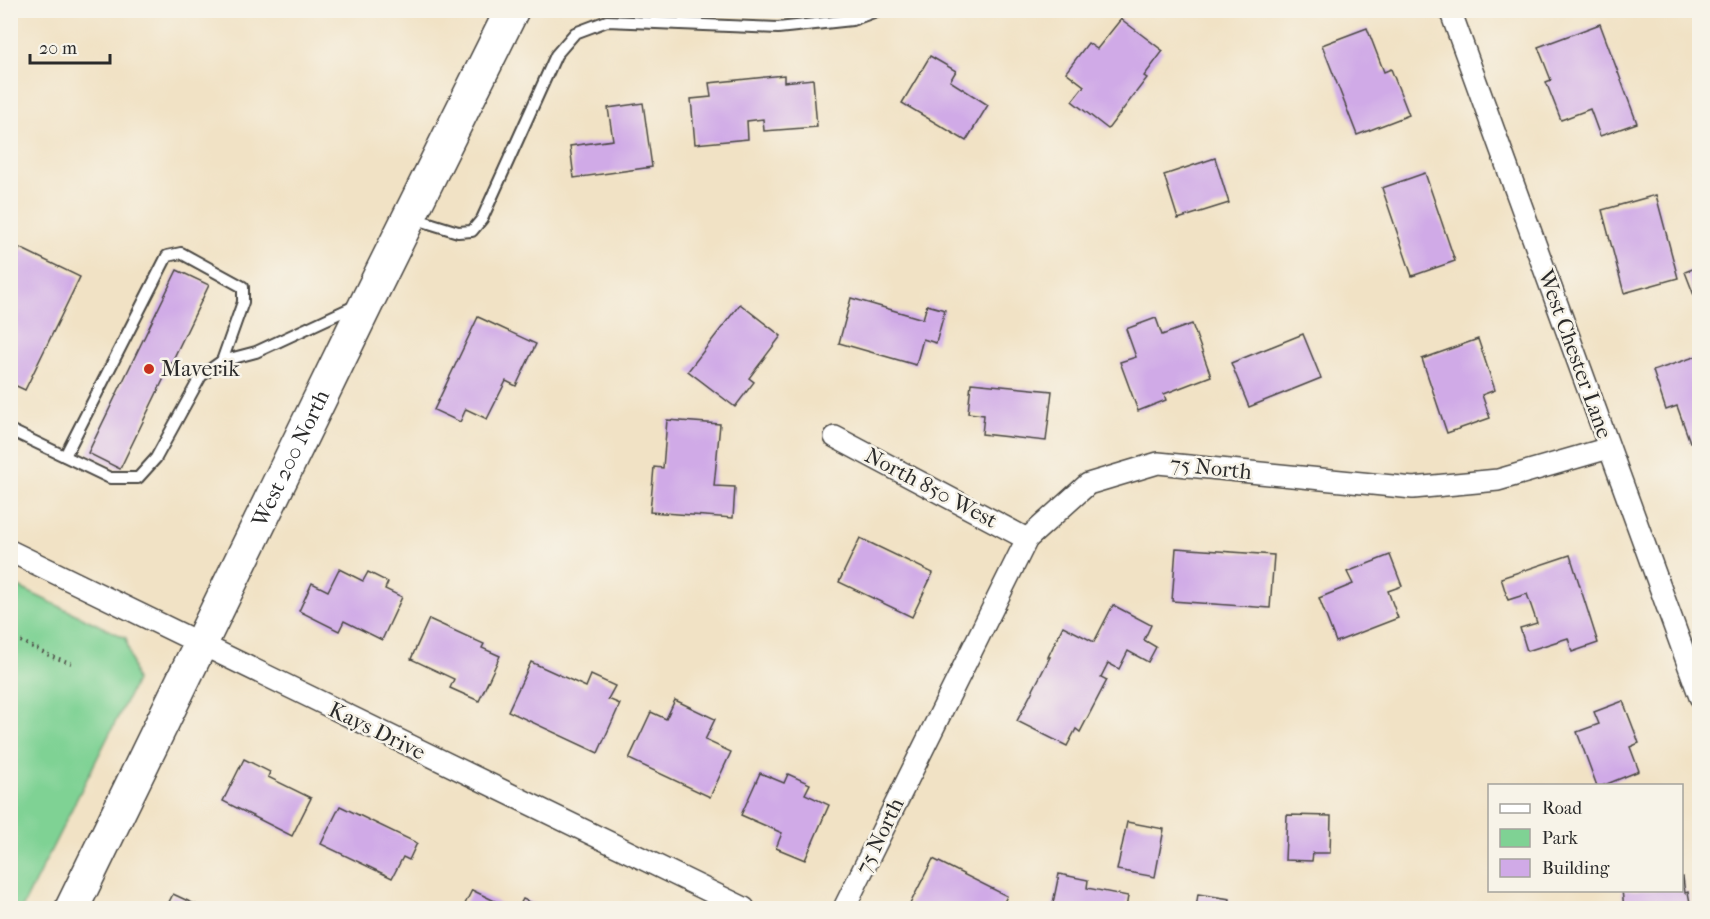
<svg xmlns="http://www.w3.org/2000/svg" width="1710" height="919" viewBox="0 0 1710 919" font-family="'IM FELL French Canon',serif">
<rect width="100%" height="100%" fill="#f7f3e8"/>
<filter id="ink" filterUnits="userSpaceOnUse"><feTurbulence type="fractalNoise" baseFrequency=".0167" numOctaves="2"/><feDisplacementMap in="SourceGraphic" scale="12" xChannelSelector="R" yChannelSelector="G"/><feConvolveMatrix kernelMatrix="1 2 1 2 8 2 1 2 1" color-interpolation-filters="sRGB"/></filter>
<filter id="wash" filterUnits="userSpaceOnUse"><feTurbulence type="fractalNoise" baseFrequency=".008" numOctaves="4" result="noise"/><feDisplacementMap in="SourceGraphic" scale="24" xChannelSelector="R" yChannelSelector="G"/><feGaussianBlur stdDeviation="1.35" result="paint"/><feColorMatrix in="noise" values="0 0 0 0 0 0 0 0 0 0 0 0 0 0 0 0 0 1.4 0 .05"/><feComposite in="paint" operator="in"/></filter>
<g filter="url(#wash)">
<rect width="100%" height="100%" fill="#f1e2c5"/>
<path fill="#7fd294" stroke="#557e60" stroke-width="1.5" d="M10,583L126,638L136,681L22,908H10Z"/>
<g id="blocks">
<g fill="#d0aae7">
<path d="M1121,19L1163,51L1144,76L1147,78L1108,129L1072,101L1084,86L1066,72L1088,43L1097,49Z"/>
<path d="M1600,24L1637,123L1600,136L1590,109L1561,120L1546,82L1551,80L1538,47Z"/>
<path d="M1367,28L1384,72L1391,69L1409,115L1357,135L1322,45Z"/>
<path d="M930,56L956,71L950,81L988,105L966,141L902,103Z"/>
<path d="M784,75V82L813,79L817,127L764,131L763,119L747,121L748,139L695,144L691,99L711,97L709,83Z"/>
<path d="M643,103L652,167L574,178L570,146L613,140L608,108Z"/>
<path d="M1215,158L1229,203L1178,219L1164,175Z"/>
<path d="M1425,173L1455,261L1412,276L1382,188Z"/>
<path d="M1656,195L1678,278L1624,293L1602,210Z"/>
<path d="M20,248L80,277L25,390L10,383V268Z"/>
<path d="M1700,266V302L1697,303L1685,272Z"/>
<path d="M177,270L209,285L120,469L88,453Z"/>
<path d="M851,298L923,319L927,305L945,310L936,343L923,339L916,365L839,343Z"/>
<path d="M740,304L781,336L749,378L754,382L735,407L688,371Z"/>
<path d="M478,317L536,344L516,386L506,381L487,419L466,409L460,422L434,410Z"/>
<path d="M1156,318L1162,335L1192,324L1211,376L1164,394L1166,400L1138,411L1120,362L1136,357L1126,329Z"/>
<path d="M1303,334L1321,378L1249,407L1231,363Z"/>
<path d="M1478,339L1495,390L1482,395L1490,418L1447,433L1422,359Z"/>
<path d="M1700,355V439L1690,442L1677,406L1666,410L1653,371Z"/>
<path d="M971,383L1052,391L1046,441L982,434L984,415L968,413Z"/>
<path d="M667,420L720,424L714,486L735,487L733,518L650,512L654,467L663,468Z"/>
<path d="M860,538L933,573L912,617L839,582Z"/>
<path d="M1176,548L1274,555L1270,608L1172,601Z"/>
<path d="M1390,555L1402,586L1388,591L1398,618L1336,642L1319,598L1353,584L1347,572Z"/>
<path d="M1570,555L1598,643L1572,652L1568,638L1527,651L1520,628L1537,623L1527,594L1508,600L1501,578Z"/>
<path d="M339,569L363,581L368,572L388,582L385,589L402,597L382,640L344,621L339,631L299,611L312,583L328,591Z"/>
<path d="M1113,605L1151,625L1144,640L1156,647L1148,662L1128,651L1119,669L1108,663L1101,677L1107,680L1080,732L1076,729L1067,746L1017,721L1050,657H1048L1063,626L1094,642Z"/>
<path d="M429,619L484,644L482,648L500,656L479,701L450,688L454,679L411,659Z"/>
<path d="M531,662L586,687L591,675L615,686L608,699L620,704L598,753L508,711Z"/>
<path d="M675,700L715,719L705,740L731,752L710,797L629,759L651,712L666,719Z"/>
<path d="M1623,701L1639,743L1630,747L1639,771L1602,786H1597L1577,732L1599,724L1594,712Z"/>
<path d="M244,759L270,772L268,777L311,798L292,836L223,801Z"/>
<path d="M760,773L784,783L788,774L810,784L805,794L829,805L805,860L776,848L782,833L741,815Z"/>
<path d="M340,806L417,843L409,860L403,857L392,878L321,844Z"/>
<path d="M1287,815L1331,816L1330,853H1313L1312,861L1285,860Z"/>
<path d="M1127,822L1164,829L1155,877L1117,870Z"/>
<path d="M933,859L1007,896L1001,908H908Z"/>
<path d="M1059,874L1088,880L1087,888L1128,896L1126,908H1052Z"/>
<path d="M1682,877H1683L1685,893L1688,892L1691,908H1624L1622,890H1682Z"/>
<path d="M472,890L509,908H463Z"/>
<path d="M173,894L203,908H166Z"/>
<path d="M1198,894L1230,899L1229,908H1196Z"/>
<path d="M523,899L543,908H518Z"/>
</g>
</g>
</g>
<g filter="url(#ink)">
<use href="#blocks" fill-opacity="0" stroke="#494642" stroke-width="1.5"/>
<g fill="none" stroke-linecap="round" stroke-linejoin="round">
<g stroke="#494642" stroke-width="14">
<g id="lane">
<path d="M413,218L458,232L472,231L482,219L556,55L575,33L607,21L778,28L852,20L879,10"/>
<path d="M10,430L110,478H138L156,458L201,376L222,361L256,352L357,305"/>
<path d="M65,456L167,256L181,253L243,287V302L222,361"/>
</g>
</g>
<g stroke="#494642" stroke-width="24">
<g id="street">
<path d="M1450,10L1700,697"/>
<path d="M835,437L1027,539"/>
<path d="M10,551L744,908"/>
<path d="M844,908L1027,539L1088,484L1158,463L1413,488L1498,480L1609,448"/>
</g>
</g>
<g stroke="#494642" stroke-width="36">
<g id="primary">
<path id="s1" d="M72,908L368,300L512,10"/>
</g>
</g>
<path stroke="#494642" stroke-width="4" stroke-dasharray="1.5 4.5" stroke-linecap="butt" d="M10,636L53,657L71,663"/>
<use href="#lane" stroke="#fff" stroke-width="10"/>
<use href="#street" stroke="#fff" stroke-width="21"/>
<use href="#primary" stroke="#fff" stroke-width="33"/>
</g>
</g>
<circle fill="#c8321e" stroke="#f7f3e8" stroke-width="2" cx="149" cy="369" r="6"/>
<g text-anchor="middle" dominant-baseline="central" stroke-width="5" stroke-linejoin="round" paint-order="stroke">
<g font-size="22" fill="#2b2b2b" stroke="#f7f3e8">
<text transform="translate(1575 354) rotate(70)">West Chester Lane</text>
<text stroke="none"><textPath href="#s1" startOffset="500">West 200 North</textPath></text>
<text transform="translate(1211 468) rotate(6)">75 North</text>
<text transform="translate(931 488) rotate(28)">North 850 West</text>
<text transform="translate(377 731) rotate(26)">Kays Drive</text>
<text transform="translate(880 836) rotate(-64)">75 North</text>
</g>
<g font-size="22" fill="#2b2b2b" stroke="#f7f3e8" text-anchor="start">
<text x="161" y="369">Maverik</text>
</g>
</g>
<rect width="1710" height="919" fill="none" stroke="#f7f3e8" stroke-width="36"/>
<rect x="1488" y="784" width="195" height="108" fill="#f7f3e8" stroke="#a5a39c" stroke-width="1.5"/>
<rect x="1500" y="804" width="30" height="9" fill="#ffffff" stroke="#a5a39c" stroke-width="1.5"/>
<text x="1542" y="814" font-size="18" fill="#2b2b2b">Road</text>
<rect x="1500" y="829" width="30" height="18" fill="#7fd294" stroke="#a5a39c" stroke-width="1.5"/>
<text x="1542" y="844" font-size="18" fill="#2b2b2b">Park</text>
<rect x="1500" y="859" width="30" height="18" fill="#d0aae7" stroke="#a5a39c" stroke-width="1.5"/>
<text x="1542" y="874" font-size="18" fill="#2b2b2b">Building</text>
<path d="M30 54v9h80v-9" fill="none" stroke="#2b2b2b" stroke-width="3"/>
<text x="39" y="54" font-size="18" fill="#2b2b2b" stroke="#f7f3e8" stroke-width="4.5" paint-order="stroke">20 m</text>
</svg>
